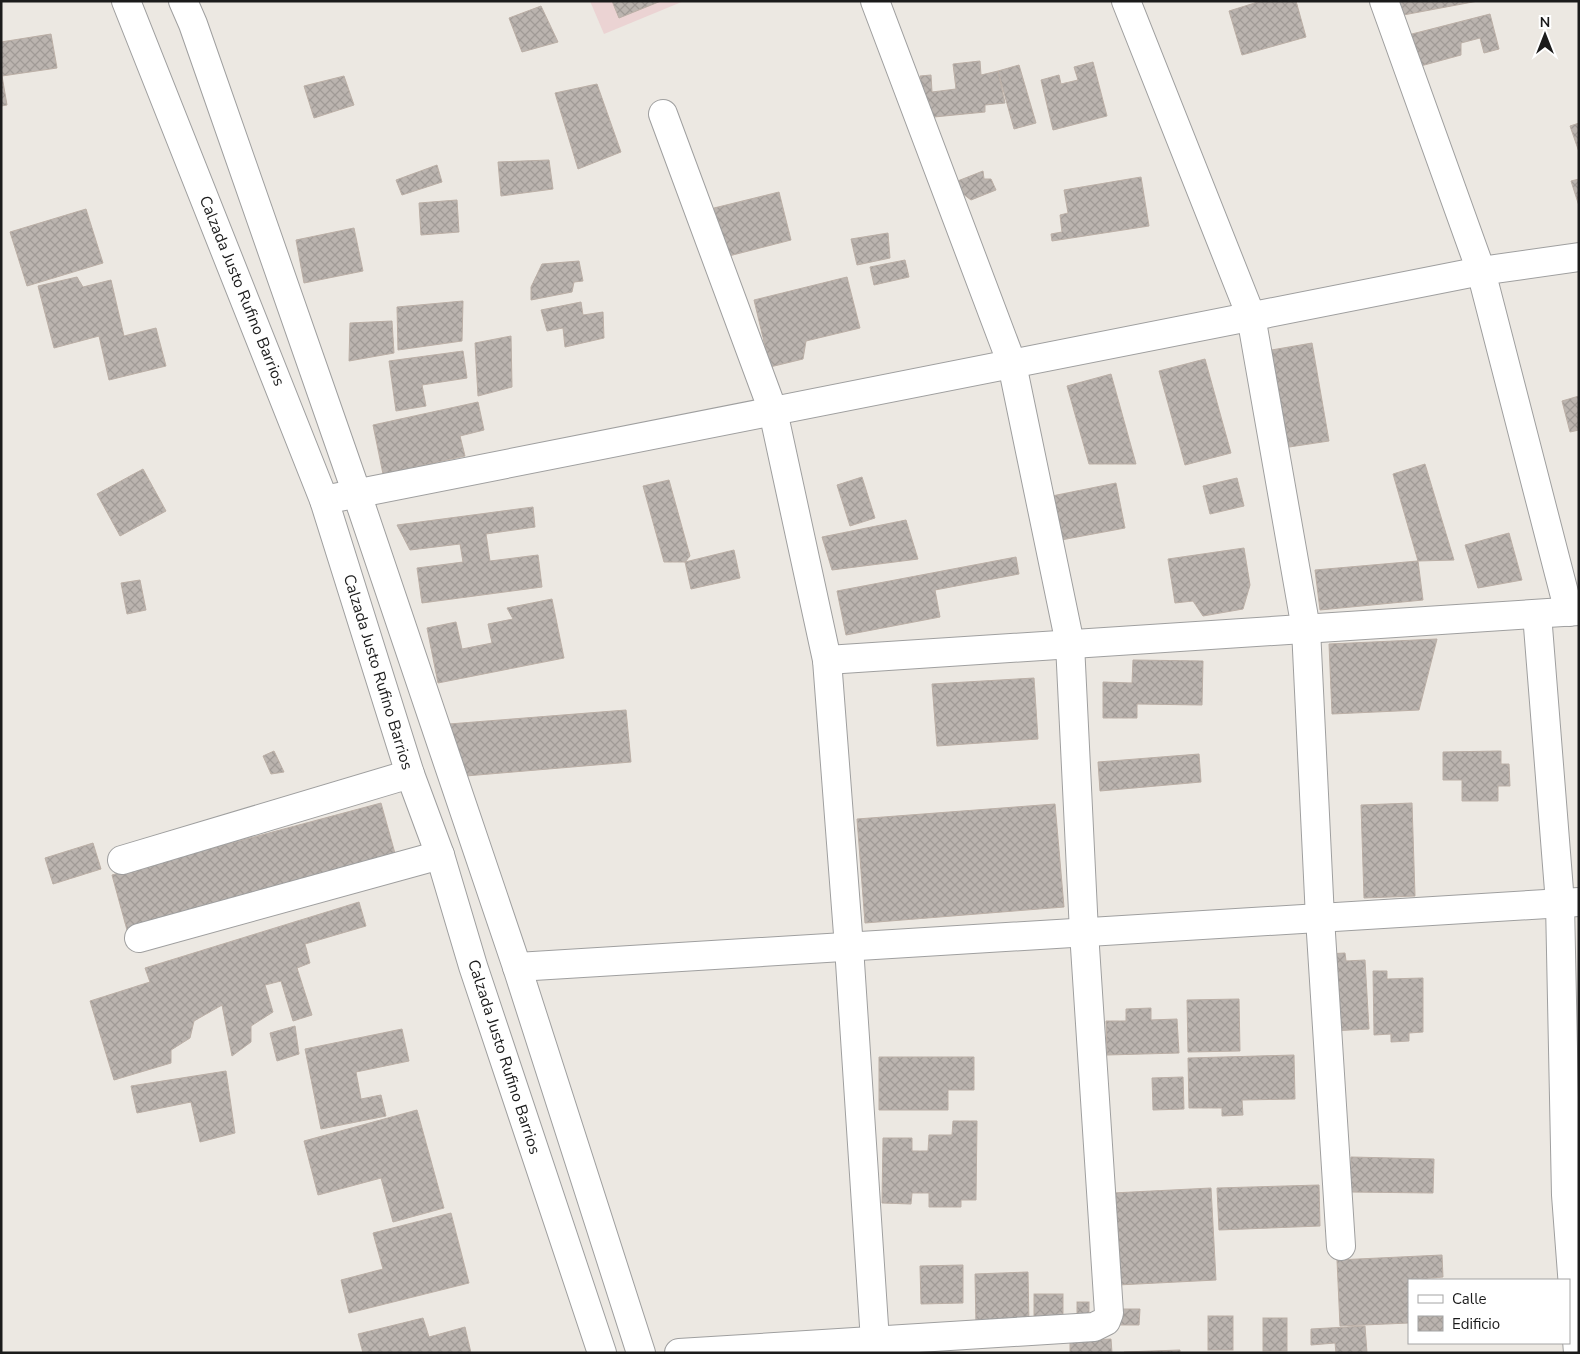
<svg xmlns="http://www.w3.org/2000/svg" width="1580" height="1354" viewBox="0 0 1580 1354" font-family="'Nunito Sans',sans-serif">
<defs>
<pattern id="building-cross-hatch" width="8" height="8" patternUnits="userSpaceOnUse" patternTransform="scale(1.25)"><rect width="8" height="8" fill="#bbb4af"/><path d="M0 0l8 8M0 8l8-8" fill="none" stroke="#a09a96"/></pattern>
</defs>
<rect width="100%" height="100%" fill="#ece8e2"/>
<path fill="#ebd3d3" d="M590,1H684L604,34Z"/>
<g fill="url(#building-cross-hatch)" stroke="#bbafa6">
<path d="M612,1H661L619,18Z"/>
<path d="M1261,1H1296L1306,37L1242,55L1229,11Z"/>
<path d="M1396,1H1478L1398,16Z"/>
<path d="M541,6L558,42L522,52L509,18Z"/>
<path d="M1490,14L1499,49L1484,53L1480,38L1461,43V55L1417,67L1408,35Z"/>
<path d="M51,34L57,68L2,76L7,105L1,106V42Z"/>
<path d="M980,61L981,75L998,71L1005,103L985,105V112L924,118L920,76L931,75L932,92L956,89L953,64Z"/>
<path d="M1093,62L1107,116L1053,130L1041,80L1059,75L1061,84L1078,80L1074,67Z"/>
<path d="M1019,65L1036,123L1014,129L998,71Z"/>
<path d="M344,76L354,105L314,118L304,86Z"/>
<path d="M597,84L621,152L578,169L555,93Z"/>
<path d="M1579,123V152L1570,126Z"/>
<path d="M549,160L553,189L501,196L498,162Z"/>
<path d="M437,165L442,182L402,195L396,180Z"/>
<path d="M983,171L984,179H991L996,190L971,200L950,184Z"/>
<path d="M1141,177L1149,226L1052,241L1051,234L1062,232L1060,215L1068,213L1064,190Z"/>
<path d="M1579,179V206L1571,181Z"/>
<path d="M779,192L791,240L725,257L714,208Z"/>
<path d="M457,200L459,232L421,235L419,203Z"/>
<path d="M86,209L103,263L27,286L10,232Z"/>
<path d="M354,228L363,271L304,283L296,240Z"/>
<path d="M888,233L890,258L857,265L851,239Z"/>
<path d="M905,260L909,277L874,285L870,267Z"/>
<path d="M579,261L583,281L574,282L572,292L531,300V287L542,264Z"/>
<path d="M77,277L83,287L111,280L124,336L156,328L166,366L109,380L99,336L54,348L38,286Z"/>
<path d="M847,277L860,328L806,341L803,359L770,367L754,300Z"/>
<path d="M463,301L462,341L398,350L397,307Z"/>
<path d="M581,302L583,315L603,312L604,338L565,347L563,328L547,331L541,310Z"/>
<path d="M392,321L394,353L349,361L350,323Z"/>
<path d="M511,336L512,387L478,396L475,343Z"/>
<path d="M1312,343L1329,441L1276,449L1260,352Z"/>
<path d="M463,351L467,378L422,385L426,406L396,411L389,361Z"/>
<path d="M1205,359L1231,453L1185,465L1159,371Z"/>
<path d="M1111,374L1136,464H1089L1067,386Z"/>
<path d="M1579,396V430L1570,432L1562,401Z"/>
<path d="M478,402L484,430L460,436L465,456L383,474L373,425Z"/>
<path d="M1425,464L1454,560L1418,561L1393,474Z"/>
<path d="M143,469L166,511L120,536L97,494Z"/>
<path d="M862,477L875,518L850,526L837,485Z"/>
<path d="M1237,478L1244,506L1210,514L1203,486Z"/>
<path d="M669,480L690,556L685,562H664L643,486Z"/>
<path d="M1116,483L1125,528L1061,540L1052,496Z"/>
<path d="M533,507L535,527L486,534L490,561L538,555L542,587L422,603L417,568L463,562L460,544L410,550L397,525Z"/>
<path d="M906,520L918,559L832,570L822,537Z"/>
<path d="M1509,533L1522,580L1478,588L1465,545Z"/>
<path d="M1244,548L1250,585L1243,609L1203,616L1193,601L1175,603L1168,559Z"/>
<path d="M734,550L740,578L691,589L685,562Z"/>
<path d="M1016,557L1019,574L935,590L940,617L846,635L837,591Z"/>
<path d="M1418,561L1423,600L1320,610L1315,570Z"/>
<path d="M140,580L146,610L127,614L121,583Z"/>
<path d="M552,599L564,658L438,683L427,628L456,622L462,649L492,643L488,624L513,619L507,608Z"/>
<path d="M1437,639L1419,710L1332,714L1329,644Z"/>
<path d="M1133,660L1203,661L1202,705L1137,704V718H1103V682L1132,683Z"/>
<path d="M1034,678L1038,739L937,746L932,684Z"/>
<path d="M626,710L631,762L454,777L449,724Z"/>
<path d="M274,751L284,772L271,774L263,756Z"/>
<path d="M1501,751V764H1509L1510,786H1498V801H1462V780H1443V752Z"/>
<path d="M1199,754L1201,782L1100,791L1098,762Z"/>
<path d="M381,803L396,857L127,930L112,875Z"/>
<path d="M1412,803L1415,896L1364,898L1361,805Z"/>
<path d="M1055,804L1064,907L865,923L857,819Z"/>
<path d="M93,843L101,869L53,884L45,858Z"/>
<path d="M359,902L366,926L305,944L310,963L297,968L312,1015L293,1021L281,981L265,985L273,1012L251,1026V1042L232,1056L222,1005L194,1021L190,1038L171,1050V1063L114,1080L90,1001L150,982L145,968Z"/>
<path d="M1345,953L1346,961L1365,960L1369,1029L1331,1031L1326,954Z"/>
<path d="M1373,971H1387V979L1423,978V1032L1409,1033V1041L1391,1042V1034L1374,1035Z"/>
<path d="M1239,999L1240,1051L1188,1052L1187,1000Z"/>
<path d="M1151,1008V1020L1177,1019L1179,1053L1107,1055L1106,1021H1126V1009Z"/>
<path d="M295,1026L299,1054L277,1061L270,1033Z"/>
<path d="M402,1029L409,1061L356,1072L361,1099L381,1095L386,1116L321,1129L305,1049Z"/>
<path d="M1294,1055L1295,1099L1242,1100L1243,1115L1222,1116V1108H1189L1188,1058Z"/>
<path d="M879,1057H974V1090H948V1110H879Z"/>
<path d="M226,1071L235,1133L200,1142L191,1102L137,1113L131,1086Z"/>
<path d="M1183,1077L1184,1109L1153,1110L1152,1078Z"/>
<path d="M417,1110L444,1208L393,1222L381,1178L318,1195L304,1141Z"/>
<path d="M953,1121H977L976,1200H961V1207H929V1193H912L911,1204L882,1203L883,1138H912V1151H928L929,1135H952Z"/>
<path d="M1351,1157L1434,1159L1433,1193L1350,1192Z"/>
<path d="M1319,1185L1320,1226L1219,1230L1217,1188Z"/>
<path d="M1211,1188L1216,1280L1118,1285L1113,1193Z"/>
<path d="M451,1213L469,1283L349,1313L341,1280L383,1269L373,1233Z"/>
<path d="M1442,1255L1443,1277L1409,1280V1323L1340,1326L1337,1260Z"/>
<path d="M963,1265V1303L921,1304L920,1266Z"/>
<path d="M1028,1272L1029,1325L976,1326L975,1274Z"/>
<rect x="1034" y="1294" width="29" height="32"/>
<rect x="1077" y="1302" width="12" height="18"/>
<path d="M1111,1309H1140L1139,1325H1111Z"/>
<rect x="1208" y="1316" width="25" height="34"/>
<path d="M423,1318L429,1337L465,1327L471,1353H363L358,1334Z"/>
<rect x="1263" y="1318" width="24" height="33"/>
<path d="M1365,1326L1367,1353H1336L1335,1343L1311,1345V1329Z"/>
<path d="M1111,1339L1112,1353H1070V1341Z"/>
<path d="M1180,1350V1353H1124V1352Z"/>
</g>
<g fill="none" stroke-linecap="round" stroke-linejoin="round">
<g stroke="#9f9f9f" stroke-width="30">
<g id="minor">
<path d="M1126,1L1251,316L1306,629L1320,918L1341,1246"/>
<path d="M1384,1L1481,271L1569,612"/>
<path d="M663,114L773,411L827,660L849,947L875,1341"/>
<path d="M324,500L1481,271L1579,257"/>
<path d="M1537,614L1560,903L1566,1195L1578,1353"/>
<path d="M827,660L1579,611"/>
<path d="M122,860L410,774"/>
<path d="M139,938L440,855"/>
<path d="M517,967L1579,902"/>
<path d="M679,1353L1094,1327L1106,1321L1109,1313L1084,932L1070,644L1012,364L875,1"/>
</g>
</g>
<g stroke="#9f9f9f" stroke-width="30">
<g id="tertiary">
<path d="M126,1L324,500L410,774L440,855L473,966L602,1353"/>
<path d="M183,1L193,24L357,494L517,967L641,1353"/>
</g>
</g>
<use href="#minor" stroke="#fff" stroke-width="28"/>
<use href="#tertiary" stroke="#fff" stroke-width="28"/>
</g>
<g text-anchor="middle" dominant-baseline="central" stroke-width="4.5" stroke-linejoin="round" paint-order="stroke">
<g font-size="16" fill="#1b1b1b" stroke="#fff">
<text transform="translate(242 291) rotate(68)">Calzada Justo Rufino Barrios</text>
<text transform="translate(378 672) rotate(73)">Calzada Justo Rufino Barrios</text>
<text transform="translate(504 1057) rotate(72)">Calzada Justo Rufino Barrios</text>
</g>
</g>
<rect width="1580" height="1354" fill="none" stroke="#1b1b1b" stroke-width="5"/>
<rect x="1408" y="1279" width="162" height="65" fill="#ffffff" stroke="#a4a4a4"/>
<rect x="1418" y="1295" width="25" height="8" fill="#ffffff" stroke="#a4a4a4"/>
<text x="1452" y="1304" font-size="15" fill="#1b1b1b">Calle</text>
<rect x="1418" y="1316" width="25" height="15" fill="url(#building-cross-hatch)" stroke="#a4a4a4"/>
<text x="1452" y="1329" font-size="15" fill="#1b1b1b">Edificio</text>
<g transform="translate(1545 35)" stroke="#ffffff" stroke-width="4" paint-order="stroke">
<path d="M0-4L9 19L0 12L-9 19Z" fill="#1b1b1b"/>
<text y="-8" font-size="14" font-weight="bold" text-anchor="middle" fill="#1b1b1b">N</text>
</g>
</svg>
